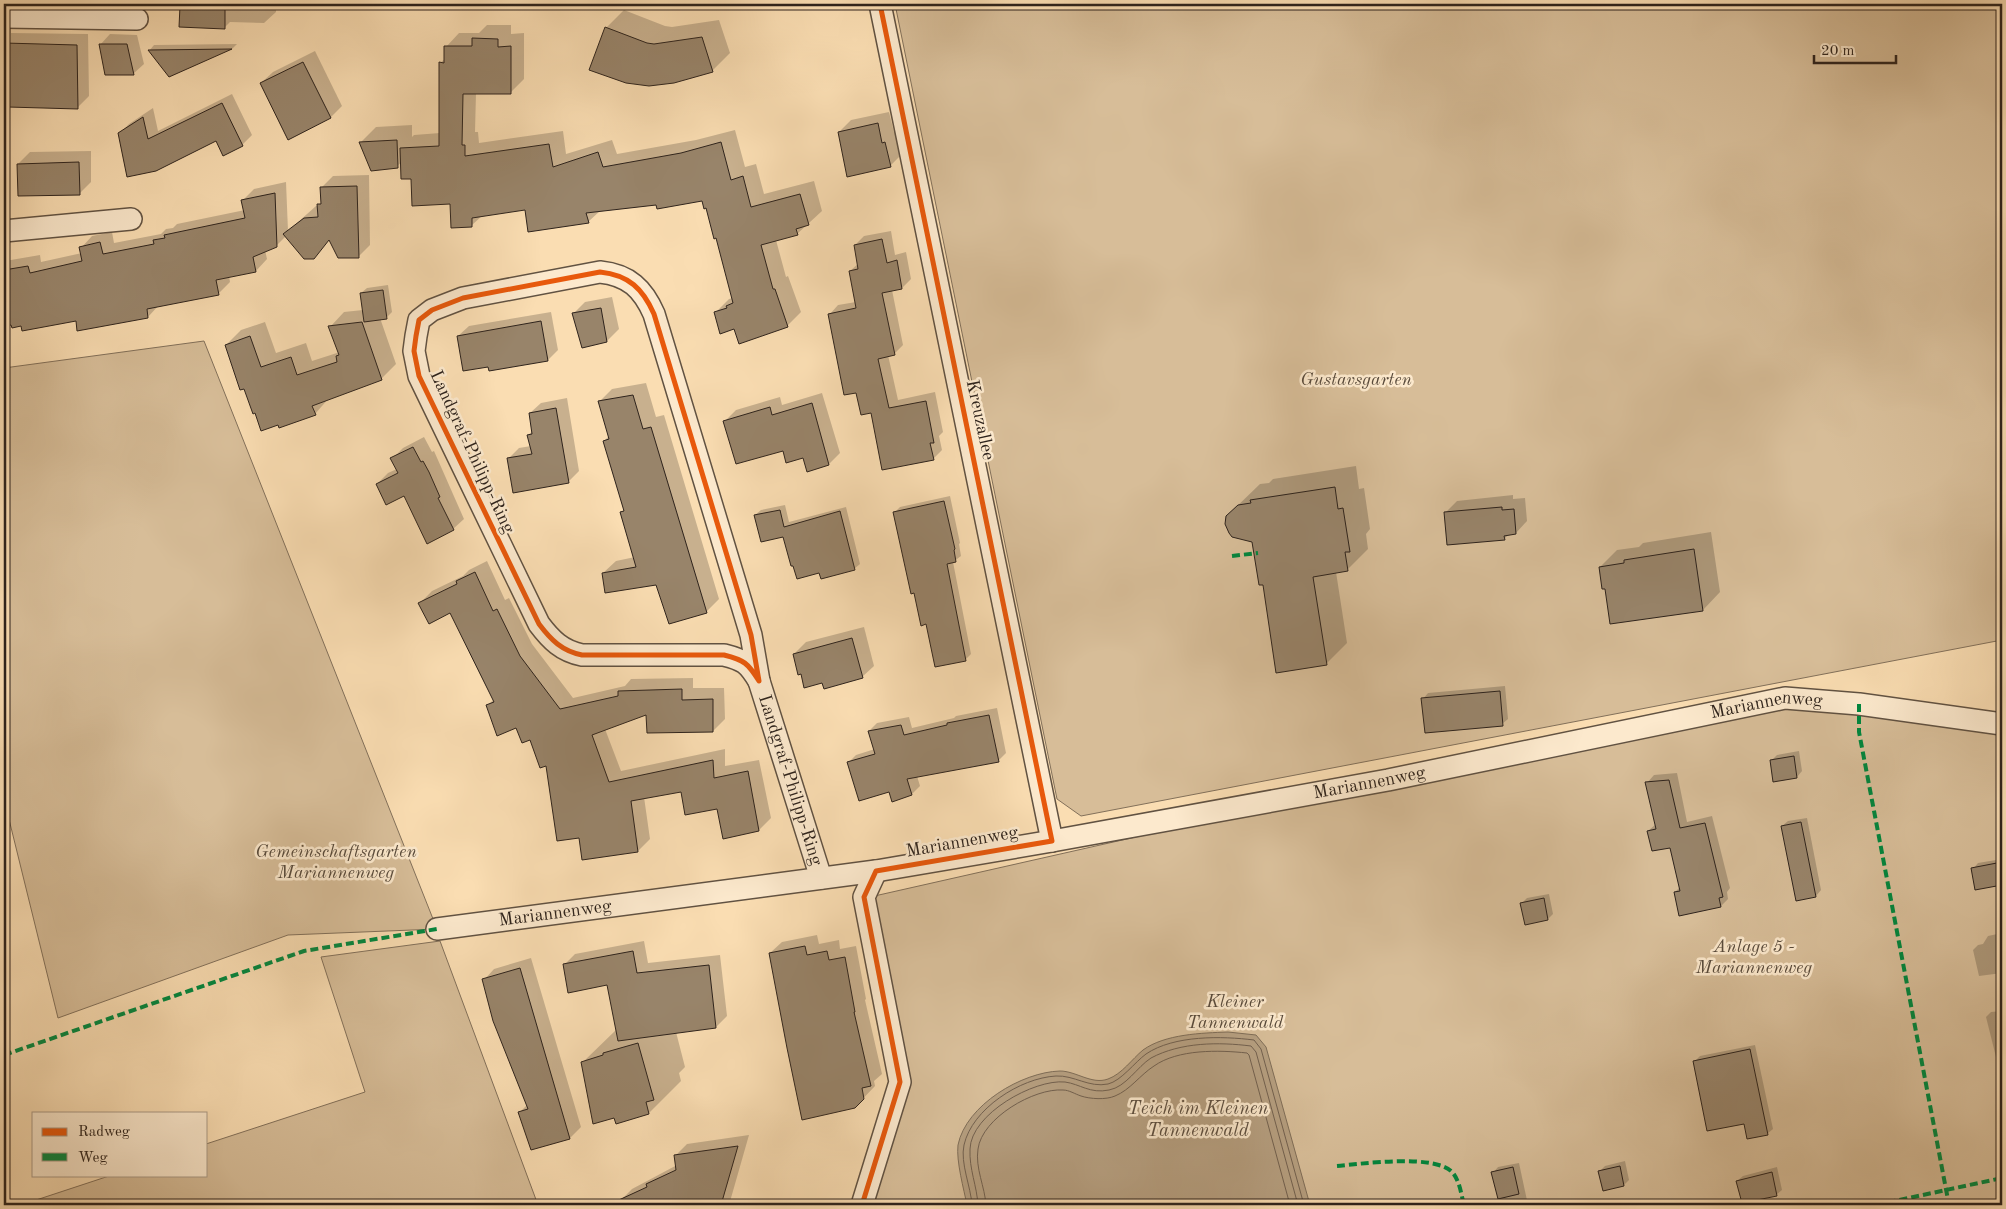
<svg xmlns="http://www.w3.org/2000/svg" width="2006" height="1209" viewBox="0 0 2006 1209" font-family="'Old Standard TT',serif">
<rect width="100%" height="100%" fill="#faddb2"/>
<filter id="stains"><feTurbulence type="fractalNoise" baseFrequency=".004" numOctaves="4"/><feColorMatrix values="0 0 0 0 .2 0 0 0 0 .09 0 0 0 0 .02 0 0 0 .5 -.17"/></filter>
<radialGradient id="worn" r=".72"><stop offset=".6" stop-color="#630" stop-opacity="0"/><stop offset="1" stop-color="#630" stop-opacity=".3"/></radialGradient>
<g fill="#d7bd98" stroke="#82705a">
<path d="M895,4H2002V640L1081,816L1057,799Z"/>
<path d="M204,341L437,929L288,935L58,1018L4,799V368Z"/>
<path d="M1785,698L2002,723V1205H868L908,1084L870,897L1388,780Z"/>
<path d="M440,941L538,1205H21L112,1175H206V1144L365,1092L321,957Z"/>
</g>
<path fill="#b59e7f" stroke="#7f6d57" d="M1228,1032L1256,1035L1266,1047L1310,1205H967C964,1190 956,1161 958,1145C966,1105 1022,1072 1060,1071C1076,1071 1092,1085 1108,1079C1122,1074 1132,1059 1143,1050C1165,1034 1202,1033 1228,1032Z"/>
<g fill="#0003">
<path d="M184,4H276V12L264,23L230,22L224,28L181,6Z"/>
<path d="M624,10L665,26L672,27L719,20L730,53L712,71L606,28Z"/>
<path d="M487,25H511V34L524,33V79L510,93H476L475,132H478L479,143L563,131L566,154L612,140L617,154L696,140L735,130L745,167L756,164L764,194L814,181L822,211L797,234L776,240L786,277L788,276L801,312L787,326L735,328L715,313L729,299L733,298L717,237L707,206L703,200L600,211L588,222L526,208L483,215L472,225L451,203L412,177L402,162L397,166L361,142L376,127L412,125V137L414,135L440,133V63L446,58V47L459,33H479Z"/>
<path d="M11,27V33L88,34L89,96L78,107L10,106L11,65H4V28Z"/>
<path d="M110,34L137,35L144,64L133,74L100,45Z"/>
<path d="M237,44L232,49L149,51L154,45Z"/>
<path d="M315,51L342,106L331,117L261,83L273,72Z"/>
<path d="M232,94L252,135L242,145L217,140L155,170L119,134L129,124L153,108L158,131Z"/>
<path d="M889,112L894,132L897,131L902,154L890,166L839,132L851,120Z"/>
<path d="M91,151V182L79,194L18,164L30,152Z"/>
<path d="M369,175L370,245L358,257L330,239L313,257L286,236L276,246L265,250L267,259L256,271L229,276L230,282L218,294L159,305L148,317L5,324L4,315L5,261L40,255L41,262L82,253L81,248L92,236L112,232L114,243L161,234L166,229L173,228L177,224L245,210L243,200L254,189L286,182L288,231L316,206H319L322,202V187L333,176Z"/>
<path d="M891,231L895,255L906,252L911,279L902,288L892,290L903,345L894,354L888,355L898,400L935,392L943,432L939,436L942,450L933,459L872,411L857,391L830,314L838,305L856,302L850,271L859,263L855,245L864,236Z"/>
<path d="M388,285L392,312L386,318H380L396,364L381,379L329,398L315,414L226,345L241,330L265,322L276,353L306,343L312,361L340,352L330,327L344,312L363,310L361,293L367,288Z"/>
<path d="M612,297L619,329L607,341L583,346L573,314L585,302Z"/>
<path d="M551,312L558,350L548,360L489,365L458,336L469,326Z"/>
<path d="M646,383L656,417L664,415L719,599L706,612L657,584L603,573L616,561L635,557L622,513L624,510L604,441L609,436L599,402L612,389Z"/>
<path d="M822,393L840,453L829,464L804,456L725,421L736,410L780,397L782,405Z"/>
<path d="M567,398L579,471L569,481L508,459L519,448L531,446L528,435L533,431L530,413L541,403Z"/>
<path d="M424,437L432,452L434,451L464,519L453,529L404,494L377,484L388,473L397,469L392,459L403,448Z"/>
<path d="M1356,466L1359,489L1364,488L1370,529L1366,534L1368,549L1347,570L1336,572L1347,643L1326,664L1264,583L1253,541L1230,513L1260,484L1269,483L1273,479Z"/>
<path d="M1513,495V499L1525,498L1527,521L1516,533L1509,534L1504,539L1445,513L1457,501Z"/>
<path d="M950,496L960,543L959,544L961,556L953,562L971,654L965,660L927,623L895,512L900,507Z"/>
<path d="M785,505L789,522L846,507L860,564L854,569L820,572L784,535L755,515L761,510Z"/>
<path d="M1711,532L1720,592L1703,610L1606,588L1600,567L1617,550L1639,547L1643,543Z"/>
<path d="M487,561L505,600L509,598L532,644L573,698L625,686L631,679L693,678V688H724L725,719L713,731L648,713L605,729L621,771L725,749V766L759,760L771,818L759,830L718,808L682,791L644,797L650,839L638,851L580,837L547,764L530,739L517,727L487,706L494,699L451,611L420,603L432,591L463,576L469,570Z"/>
<path d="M864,627L874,666L862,677L823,682L802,673L794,654L806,642Z"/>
<path d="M1505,686L1508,719L1502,724L1423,699L1428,693Z"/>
<path d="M997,708L1006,753L998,761L917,776L920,786L912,794L890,790L848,763L856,755L875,749L869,731L877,723L909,717L912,728L954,718L956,716Z"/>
<path d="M1799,751L1802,771L1797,777L1771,761L1777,755Z"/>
<path d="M1677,773L1687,822L1712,816L1730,888L1727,892L1728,899L1721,906L1675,892L1680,887L1671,846L1648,831L1656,824L1647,783L1654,775Z"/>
<path d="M1807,818L1821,890L1816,896L1782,826L1788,821Z"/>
<path d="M2002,859V917L1997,885L1973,869L1978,863Z"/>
<path d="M1549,894L1553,914L1548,919L1521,904L1527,898Z"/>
<path d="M2002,933V973L1979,976L1973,950L1978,945L1983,944L1988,936Z"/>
<path d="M817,935L819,944L839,940L840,949L856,946L866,999L865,1000L882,1074L874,1081L875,1086L855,1107L770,953L782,942Z"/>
<path d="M644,941L648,963L720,955L727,1016L716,1027L676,1032L685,1067L679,1073L681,1081L649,1113L583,1062L617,1029L608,984L564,965L575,954Z"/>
<path d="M531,958L581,1127L570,1138L532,1148L520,1112L528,1104L484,980L494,969Z"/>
<path d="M2002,1011V1081L1986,1017L1991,1012Z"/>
<path d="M1755,1045L1773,1129L1767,1134L1745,1122L1694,1062L1700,1056Z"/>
<path d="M749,1135L729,1205H622L621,1200L632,1189L677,1165L676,1155L687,1144Z"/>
<path d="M1625,1161L1629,1180L1624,1185L1599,1172L1605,1166Z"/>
<path d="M1519,1163L1528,1205H1501L1493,1173L1498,1167Z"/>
<path d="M1777,1167L1782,1190L1776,1195L1737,1181L1743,1176Z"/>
</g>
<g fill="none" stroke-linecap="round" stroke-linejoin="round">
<g stroke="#72604e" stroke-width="1">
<path d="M972,1205C971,1187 960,1163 964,1145C972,1109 1020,1078 1056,1076C1074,1075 1089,1088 1108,1084C1121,1081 1135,1062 1146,1054C1174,1035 1222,1036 1254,1040L1261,1049L1304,1205"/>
<path d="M978,1205C977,1186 969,1169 970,1149C971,1114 1034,1079 1065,1082C1080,1084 1090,1094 1109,1090C1126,1087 1137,1067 1151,1058C1181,1042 1219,1042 1251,1046L1256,1052L1298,1205"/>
<path d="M986,1205C985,1187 975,1168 978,1149C982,1118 1034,1088 1063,1090C1069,1090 1075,1094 1081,1096C1090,1099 1106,1100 1115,1096C1130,1090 1140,1075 1154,1066C1178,1049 1219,1050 1247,1053L1249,1055L1290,1205"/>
</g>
</g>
<g fill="#98846a" stroke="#2e231c">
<path d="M180,6L225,8V29L179,27Z"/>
<path d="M605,27L647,43L654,44L702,37L713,72L674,83L649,86L626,83L589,70Z"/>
<path d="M472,38L498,39V47L511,46V94H463L462,145H465V156L549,144L553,167L598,152L603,167L681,153L721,142L731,180L743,176L751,207L800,194L809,225L796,229L798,235L761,245L773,289H775L788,327L739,344L734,329L720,334L714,312L727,308L726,306L733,303L716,238L714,239L706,208L704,209L702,201L657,209L656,205L586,213L589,223L528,232L525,210L472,218V227L451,228L450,204L412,206L411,179H401L400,148L439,146V62L444,63V46H472Z"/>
<path d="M4,43L77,45L78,109L8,107L9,65H4Z"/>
<path d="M99,44H127L134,75H105Z"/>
<path d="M232,49L169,77L148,50Z"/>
<path d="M303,62L331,118L288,140L260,83Z"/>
<path d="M222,103L243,146L223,156L216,141L156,171L127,177L118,133L143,117L148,139Z"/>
<path d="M878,123L882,143L885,142L891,167L847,177L838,132Z"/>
<path d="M397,140L398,168L371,171L359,142Z"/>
<path d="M79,162L80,195L18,196L17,164Z"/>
<path d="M357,186L359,258H338L329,240L314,259H304L283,234L304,218L318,217L317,204H321L320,187Z"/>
<path d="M275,193L277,247L253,257L256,272L216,280L219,295L147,309L148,318L77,331L76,321L22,331L21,326L12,328L11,325L4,326V270L28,266L30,273L82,261L79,247L100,242L103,254L154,244L153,240L165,238L164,235L245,218L241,200Z"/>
<path d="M882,239L887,263L897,260L902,289L882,293L895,355L878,359L889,408L926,401L934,443H930L934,460L882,470L871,413L861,415L856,393L844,395L828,314L856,308L849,271L858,269L854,245Z"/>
<path d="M383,290L387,319L364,322L360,293Z"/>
<path d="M601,308L607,342L582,348L572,313Z"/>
<path d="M541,321L548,361L489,371L488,367L463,371L457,336Z"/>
<path d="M362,322L382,380L312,406L316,415L279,428L278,425L261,431L255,413L253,414L244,389L240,390L225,345L250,336L261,367L291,357L297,375L337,362L336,356L339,355L328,326Z"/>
<path d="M633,395L643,429L651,427L707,613L669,624L656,585L605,593L602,573L636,567L620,512L624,511L603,441L609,439L598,401Z"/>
<path d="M812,403L829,465L807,472L803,458L786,463L783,451L736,464L723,421L770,407L772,415Z"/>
<path d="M556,408L569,483L513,493L507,458L532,454L527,435L532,434L529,413Z"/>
<path d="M413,447L421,462L423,461L429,472L440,497L438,498L454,530L427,544L404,496L386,505L376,484L398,473L390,458Z"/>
<path d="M1335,487L1338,509L1343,508L1350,552H1345L1348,571L1313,577L1327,665L1276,673L1263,585H1259L1252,542L1232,537L1229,533L1225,524L1226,516L1238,505L1251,503L1250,500Z"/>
<path d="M944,501L955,549L954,550L956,562L947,564L966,661L935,667L926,624L921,626L914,593L911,594L893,512Z"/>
<path d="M1502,507V510L1514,509L1516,534L1504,536L1505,540L1447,545L1444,512Z"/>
<path d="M780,510L784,527L840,511L855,570L821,579L819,573L797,579L793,566H791L783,537L761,542L754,515Z"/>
<path d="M1694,549L1703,611L1610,624L1605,589H1602L1599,567L1624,563V560Z"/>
<path d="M475,572L493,611L497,609L520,656L560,709L618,696V691L682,689V700L713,699V732L647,733L646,715L592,735L609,782L713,760L714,778L748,771L759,831L723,839L717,809L685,815L681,792L631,801L638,852L582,860L579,838L557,841L546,766L540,768L530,740L522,743L516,728L497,736L486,705L494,702L450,613L429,624L418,603L457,584L456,581Z"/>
<path d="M852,638L863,678L824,689L822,683L804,688L801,674L798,675L793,654Z"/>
<path d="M1500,691L1503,726L1425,733L1421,698Z"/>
<path d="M989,715L999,762L907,779L912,795L892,802L889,792L859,801L847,762L875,754L868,731L901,725L904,735L947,725V723Z"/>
<path d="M1794,756L1797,778L1773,782L1770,760Z"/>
<path d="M1669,780L1680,828L1705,823L1723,897L1719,898L1721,907L1679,916L1674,892L1680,891L1670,848L1652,851L1647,831L1656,829L1645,782Z"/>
<path d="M1801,822L1816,897L1796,901L1781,826Z"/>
<path d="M2002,862V885L1975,890L1971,868Z"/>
<path d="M1544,898L1548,920L1525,925L1520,903Z"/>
<path d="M805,946L807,955L827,951L829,960L845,957L855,1012H854L871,1086L862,1088L864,1099L855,1108L802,1120L787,1048L769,953Z"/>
<path d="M633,951L637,973L709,965L716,1028L618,1041L607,985L568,993L563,964Z"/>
<path d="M520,968L570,1139L531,1150L518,1112L528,1109L493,1021L482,979Z"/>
<path d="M638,1043L654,1100L646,1102L649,1114L616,1124L614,1118L593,1124L581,1062L603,1055V1053Z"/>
<path d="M1750,1049L1768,1135L1747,1139L1744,1124L1707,1131L1693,1061Z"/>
<path d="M738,1146L721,1205H608L647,1187L646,1184L676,1170L674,1155Z"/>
<path d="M1620,1166L1624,1186L1603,1191L1598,1171Z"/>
<path d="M1513,1167L1519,1194L1498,1199L1491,1172Z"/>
<path d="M1772,1172L1777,1196L1742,1203L1736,1181Z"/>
</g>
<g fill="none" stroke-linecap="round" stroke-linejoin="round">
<g stroke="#615242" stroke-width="24">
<g id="minor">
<path d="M880,4L1052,841"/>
<path d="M4,17L137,19"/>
<path d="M4,231L131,219"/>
<path d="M600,272C629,275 643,289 654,314L751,635L759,681C748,663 744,660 724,655H582C562,651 551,640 539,624L419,376L414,351L416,336L419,320L432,310L463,298Z"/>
<path id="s1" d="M759,681L821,878"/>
<path id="s2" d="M437,929L876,871L1052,841L1388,780L1785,698L1859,704L2002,724"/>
<path d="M862,1205L900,1082L864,897L876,871"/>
</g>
</g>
<use href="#minor" stroke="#fce9cd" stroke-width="21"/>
<g stroke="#00873e" stroke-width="4" stroke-dasharray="8 4" stroke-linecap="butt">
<path d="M1232,556L1258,553"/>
<path d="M1859,704V732L1949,1205"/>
<path d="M4,1055L304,951L437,929"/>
<path d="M1337,1166C1361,1164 1436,1153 1453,1173C1460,1182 1461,1194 1464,1205"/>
<path d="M1876,1205L2002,1178"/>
</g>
<g stroke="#fce9cd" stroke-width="8">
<g id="cycleway">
<path d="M600,272C629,275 643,289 654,314L751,635L759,681C748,663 744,660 724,655H582C562,651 551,640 539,624L419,376L414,351L416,336L419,320L432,310L463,298Z"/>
<path d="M862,1205L900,1082L864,897L876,871L1052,841L880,4"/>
</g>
</g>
<use href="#cycleway" stroke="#e8590c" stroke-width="5"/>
</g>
<g text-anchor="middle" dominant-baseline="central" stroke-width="5" stroke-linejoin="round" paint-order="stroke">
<g font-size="18" font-style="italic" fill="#584a3b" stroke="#fce9cd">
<text x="1356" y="380">Gustavsgarten</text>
<text x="336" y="852">Gemeinschaftsgarten<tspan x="336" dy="21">Mariannenweg</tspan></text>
<text x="1754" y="947">Anlage 5 -<tspan x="1754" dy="21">Mariannenweg</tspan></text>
<text x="1235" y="1002">Kleiner<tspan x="1235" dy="21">Tannenwald</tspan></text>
</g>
<g font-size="18" fill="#2e231c" stroke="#fce9cd">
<text transform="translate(980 420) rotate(78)">Kreuzallee</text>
<text transform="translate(472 452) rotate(65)">Landgraf-Philipp-Ring</text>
<text stroke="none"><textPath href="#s2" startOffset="1349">Mariannenweg</textPath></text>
<text stroke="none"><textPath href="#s1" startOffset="104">Landgraf-Philipp-Ring</textPath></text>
<text stroke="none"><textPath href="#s2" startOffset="944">Mariannenweg</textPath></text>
<text transform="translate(962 842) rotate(-10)">Mariannenweg</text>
<text stroke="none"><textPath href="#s2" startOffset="119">Mariannenweg</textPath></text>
</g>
<g font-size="19" font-style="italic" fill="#5d4e3f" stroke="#fce9cd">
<text x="1198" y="1109">Teich im Kleinen<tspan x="1198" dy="22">Tannenwald</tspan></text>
</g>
</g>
<rect width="2006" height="1209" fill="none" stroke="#faddb2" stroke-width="20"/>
<rect x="5" y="5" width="1996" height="1199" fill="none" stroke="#2e231c" stroke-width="2.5"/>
<rect x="10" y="10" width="1986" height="1189" fill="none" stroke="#2e231c"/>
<rect x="32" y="1112" width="175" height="65" fill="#fce9cd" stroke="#aa9a86"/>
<rect x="42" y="1128" width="25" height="8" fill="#e8590c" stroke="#aa9a86"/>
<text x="78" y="1136" font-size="15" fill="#2e231c">Radweg</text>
<rect x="42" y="1153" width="25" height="8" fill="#00873e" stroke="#aa9a86"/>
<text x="78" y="1162" font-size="15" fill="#2e231c">Weg</text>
<path d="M1814 55v8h82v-8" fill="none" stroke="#2e231c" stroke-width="2.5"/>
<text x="1821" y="55" font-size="15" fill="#2e231c" stroke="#fce9cd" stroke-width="4" paint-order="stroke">20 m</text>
<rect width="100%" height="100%" filter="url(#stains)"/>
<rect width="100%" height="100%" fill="url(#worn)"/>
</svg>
